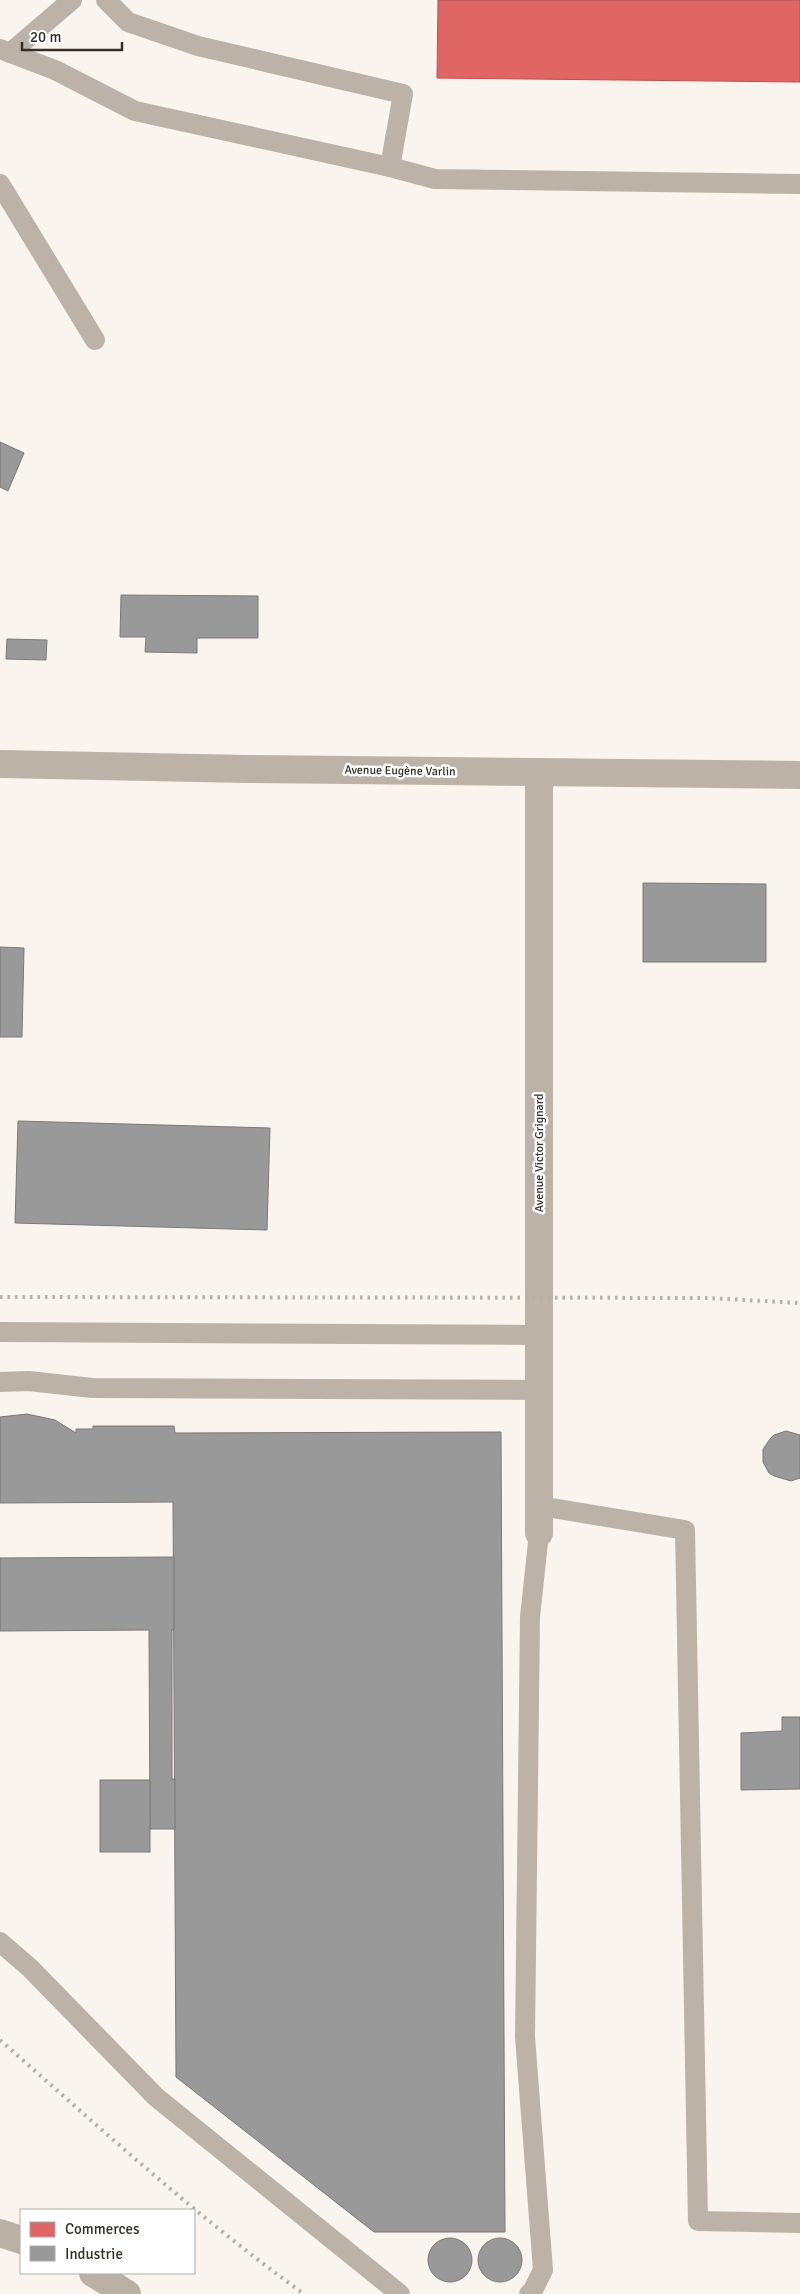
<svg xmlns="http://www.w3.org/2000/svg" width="800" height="2294" viewBox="0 0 800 2294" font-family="Signika,sans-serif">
<rect width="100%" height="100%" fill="#faf4ee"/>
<path fill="#e06666" stroke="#ac5553" d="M438,0H800V82L437,78Z"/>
<g fill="#999" stroke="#7b7977">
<path d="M0,442L24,453L8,491L0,487Z"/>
<path d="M121,595L258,596V638H197V653L145,652L146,637H120Z"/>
<path d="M7,639L47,640L46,660L6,659Z"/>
<path d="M643,883L766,884V962H643Z"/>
<path d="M0,947L24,948L22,1037H0Z"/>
<path d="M18,1121L270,1128L267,1230L15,1223Z"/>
<path d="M27,1414L55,1420L76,1433V1429H93V1426H174L175,1433L501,1432L505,2232H374L176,2077L173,1502L0,1503V1417Z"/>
<path d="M786,1431L800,1435V1478L791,1481L774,1476L769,1473L763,1462V1449L770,1439L774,1435Z"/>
<path d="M174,1557V1630H172V1779H175V1829H150L149,1630L0,1631V1558Z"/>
<path d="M782,1717H800V1789L741,1790V1733L782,1731Z"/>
<rect x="100" y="1780" width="50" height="72"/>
<circle cx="450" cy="2260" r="22"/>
<circle cx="500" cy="2260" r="22"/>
</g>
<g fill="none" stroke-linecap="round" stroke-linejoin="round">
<g stroke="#bcb2a7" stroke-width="20">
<path d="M106,0L128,22L198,46L403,94L390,167"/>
<path d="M0,49L55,70L135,111L390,167L435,179L800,184"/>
<path d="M10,53L72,0"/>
<path d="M0,184L95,340"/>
<path d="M0,1332L539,1335"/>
<path d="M0,1382L29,1381L92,1388L539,1390"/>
<path d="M540,1506L685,1530L698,2221L800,2223"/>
<path d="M0,1942L30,1968L156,2097L400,2294"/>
<path d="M529,2294L533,2290L543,2270L525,2037L530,1617L539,1533"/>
</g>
<g stroke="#bcb2a7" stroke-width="28">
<path d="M0,764L247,769L800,775"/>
<path d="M539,772V1533"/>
</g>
<g stroke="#bab0a4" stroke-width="28">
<path d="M0,2233L21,2240"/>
<path d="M93,2273L127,2294"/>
</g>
<g stroke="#b7b0a9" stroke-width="4" stroke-dasharray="2.5 5" stroke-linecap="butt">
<path d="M0,1297L708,1298L800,1303"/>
<path d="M0,2040C99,2127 197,2217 304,2294"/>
</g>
</g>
<g text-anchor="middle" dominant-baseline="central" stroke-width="5" stroke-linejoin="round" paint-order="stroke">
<g font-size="12" fill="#342e27" stroke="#fff">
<text transform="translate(400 771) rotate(1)">Avenue Eugène Varlin</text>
<text transform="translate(539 1153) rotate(-90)">Avenue Victor Grignard</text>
</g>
</g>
<rect x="20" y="2209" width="175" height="65" fill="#ffffff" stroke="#aeaba9"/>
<rect x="30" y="2222" width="25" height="15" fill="#e06666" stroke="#aeaba9"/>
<text x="65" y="2234" font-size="15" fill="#342e27">Commerces</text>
<rect x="30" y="2246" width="25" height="15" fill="#999999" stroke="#aeaba9"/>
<text x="65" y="2259" font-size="15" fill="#342e27">Industrie</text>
<path d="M22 42v8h100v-8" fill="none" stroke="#342e27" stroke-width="2.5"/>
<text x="30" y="42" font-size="15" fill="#342e27" stroke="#ffffff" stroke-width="4" paint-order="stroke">20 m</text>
</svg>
